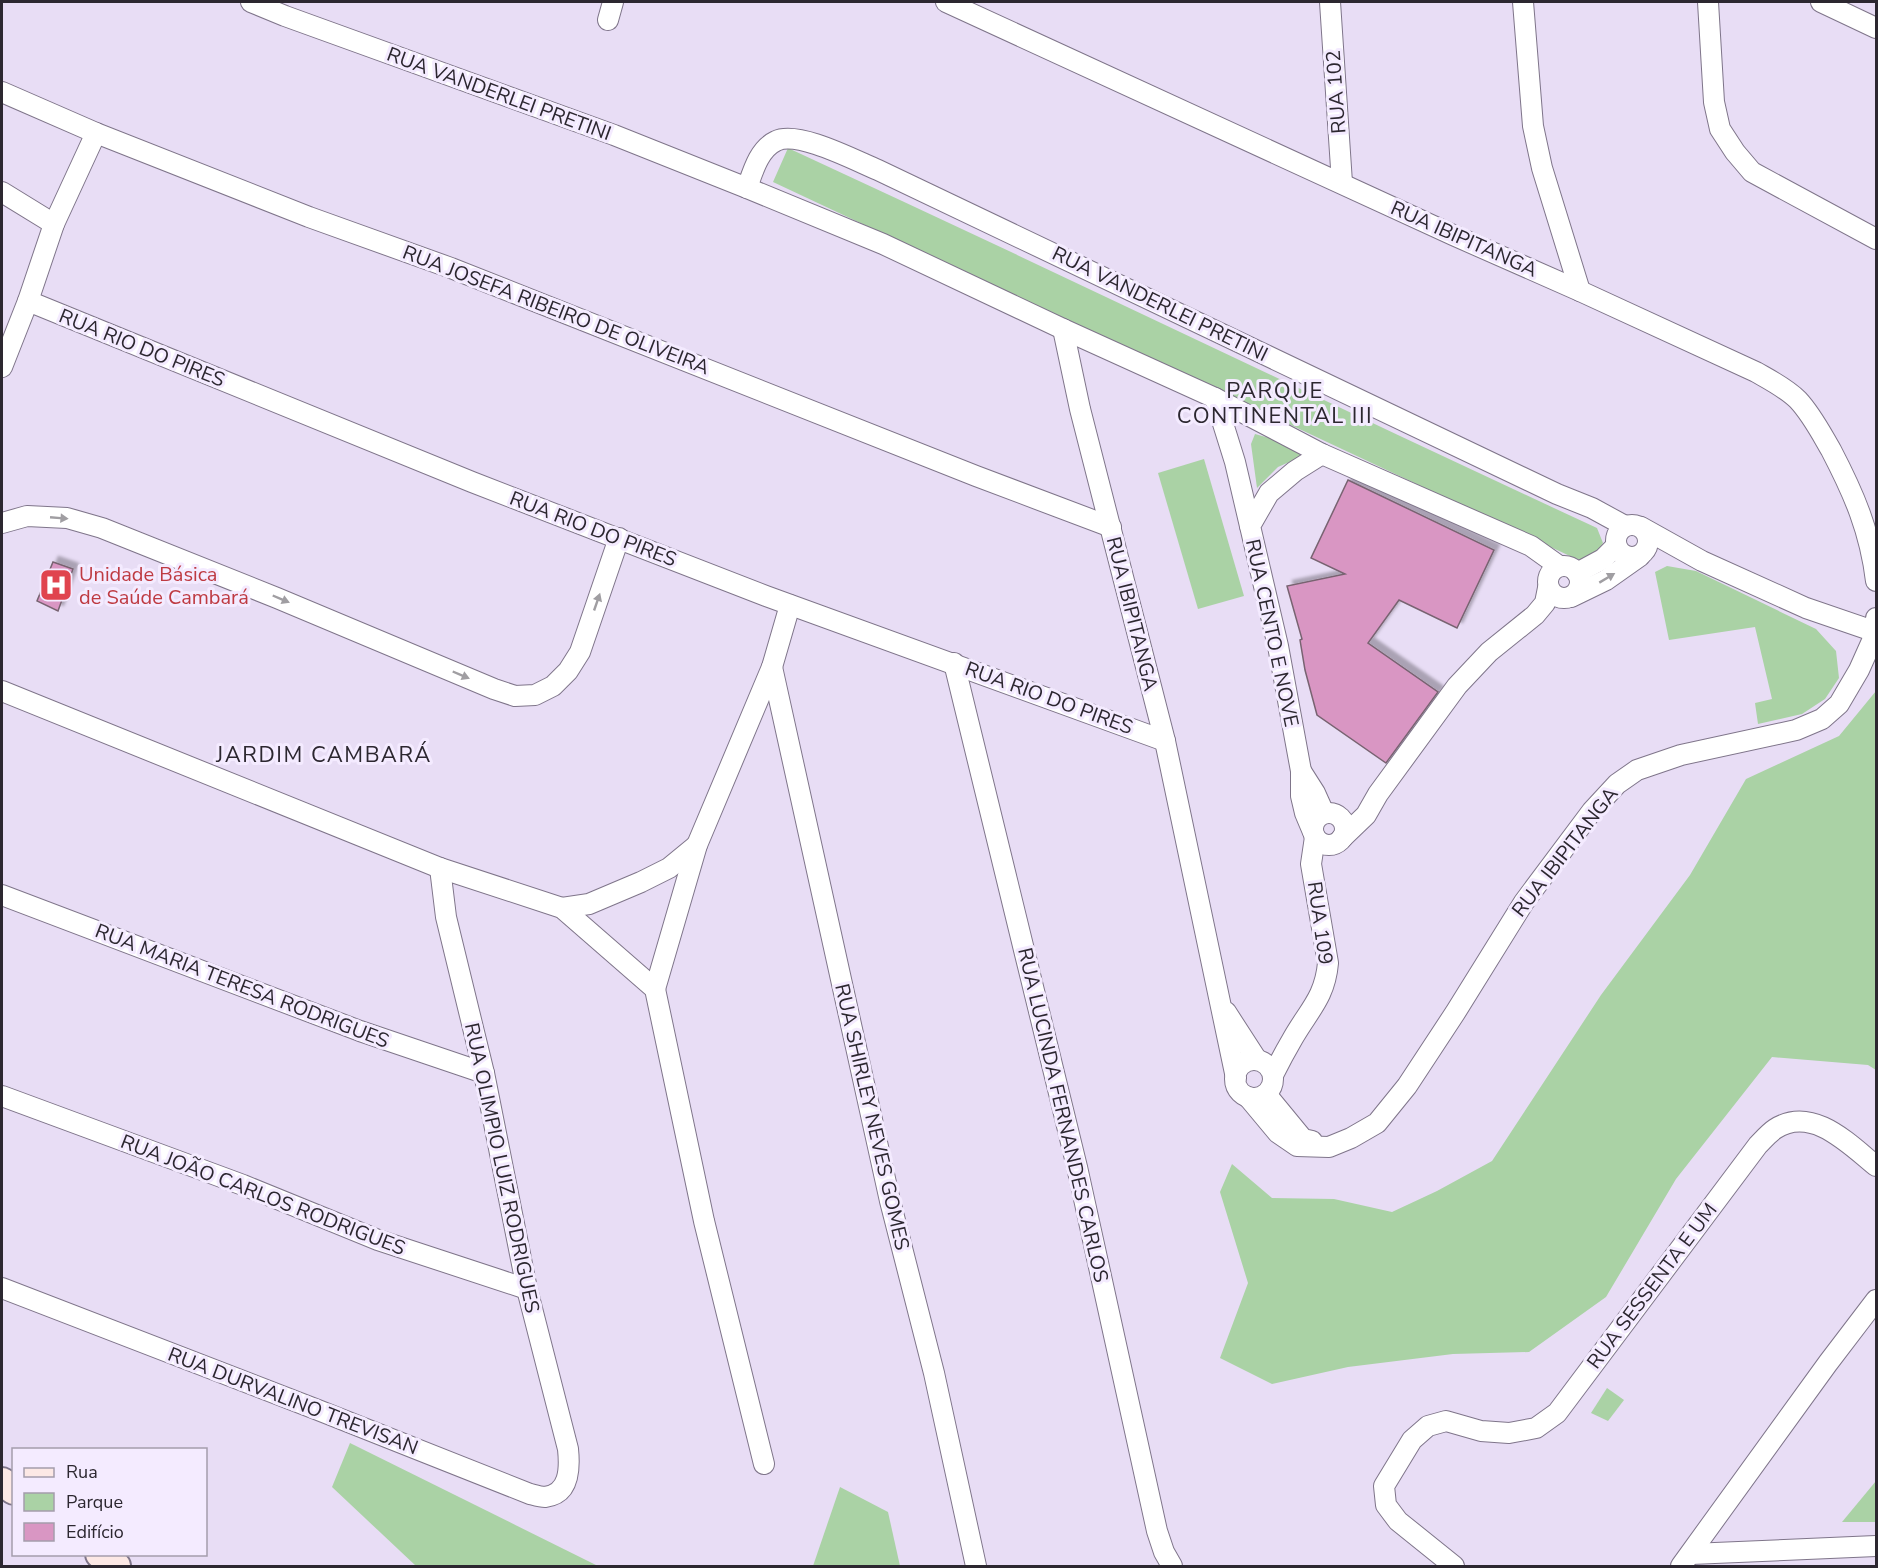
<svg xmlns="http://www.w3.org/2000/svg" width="1878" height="1568" viewBox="0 0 1878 1568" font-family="'Nunito Sans',sans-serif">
<defs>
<filter id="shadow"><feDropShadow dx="5.5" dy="-5.5" stdDeviation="1.5" flood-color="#0004"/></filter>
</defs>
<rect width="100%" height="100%" fill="#e8ddf5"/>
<g fill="#aad2a5">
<path d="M788,148C1059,273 1327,403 1597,528L1603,543L1589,563L1572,557L773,182Z"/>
<path d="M1255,434L1301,447L1305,455L1278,467L1257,488L1251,444Z"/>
<path d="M1204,459L1244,596L1198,609L1158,473Z"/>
<path d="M1667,566L1696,571L1816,629L1836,651L1839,678L1825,699L1802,714L1758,724L1755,703L1772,699L1755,627L1669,640L1655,572Z"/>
<path d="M1876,691V1070L1868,1065L1772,1057L1676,1179L1606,1297L1529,1352L1453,1354L1348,1367L1272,1384L1220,1358L1248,1283L1220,1192L1232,1164L1272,1198L1334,1199L1392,1212L1437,1191L1492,1161L1601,995L1690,875L1746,779L1839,736Z"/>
<path d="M1607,1388L1624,1400L1608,1421L1591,1413Z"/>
<path d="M350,1443L598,1566H416L332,1487Z"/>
<path d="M1876,1481V1522H1842Z"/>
<path d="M840,1487L888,1512L900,1566H813Z"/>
</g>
<g fill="#d996c3" stroke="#786371" stroke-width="1.5" filter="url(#shadow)">
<path d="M1348,480L1494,550L1457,628L1399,600L1368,643L1438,692L1386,763L1317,715L1305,670L1300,640L1302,639L1287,586L1345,574L1311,558Z"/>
<path d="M53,562L73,569L58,611L37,601Z"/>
</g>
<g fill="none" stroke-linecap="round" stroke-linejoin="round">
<g stroke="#7f758a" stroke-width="22">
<g id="minor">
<path d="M251,2L285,16L614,135L747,188L883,244L1063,329L1215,398L1322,454L1531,546L1559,566"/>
<path d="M946,2L1453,235L1580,291L1756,372C1770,380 1786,388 1798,400C1812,415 1821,433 1831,450C1854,494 1870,531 1876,581"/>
<path d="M1330,2L1342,183"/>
<path d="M1523,2L1533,126L1542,168L1580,291"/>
<path d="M1708,2L1714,102L1720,129L1735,152L1752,172L1876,239"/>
<path d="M1821,2L1876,28"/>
<path d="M608,20L613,2"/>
<path d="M2,92L96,133L309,217L451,268L976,476L1111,527"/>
<path d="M747,188C753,171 759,149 776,141C798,130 856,161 878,170L1557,494L1592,508L1625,526"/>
<path d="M2,192L54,224"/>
<path d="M28,301L472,482L766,596L1165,741"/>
<path d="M1063,329L1080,409L1165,741L1236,1078"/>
<path d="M2,367L28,301L54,224L96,133"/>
<path d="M1215,398L1235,462L1250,526"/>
<path d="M2,523L27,516L67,518L102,528L277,598L494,689L515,696L535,695L553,686L568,671L580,652L619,538"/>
<circle cx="1632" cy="541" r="16"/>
<path d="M1641,527L1702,561L1806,608L1876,632"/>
<circle cx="1564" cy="582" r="16"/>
<path d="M1577,573L1603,559L1616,546"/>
<path d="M1571,597L1606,580L1640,556"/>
<path d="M954,663L1077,1167L1157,1531L1164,1552L1172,1566"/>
<path d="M772,667L890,1201L934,1373L976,1566"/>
<path d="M2,691L440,868L562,908L655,989L704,1221L764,1464"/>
<path d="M1301,771L1315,793L1324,813"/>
<circle cx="1329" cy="829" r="16"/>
<path d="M1313,832L1305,813L1301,796V771L1278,646L1250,526L1269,493L1295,471L1322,454"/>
<path d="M1341,839L1366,815L1378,794L1457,686L1489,652L1535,615L1545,603L1548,588"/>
<path d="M2,895L360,1031L484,1073"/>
<path d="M562,908L589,904L641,882L669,868L697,845"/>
<path d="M655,989L697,845L772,667L790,605"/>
<path d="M1226,1012L1257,1060"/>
<circle cx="1254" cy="1079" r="19"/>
<path d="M1273,1075C1279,1063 1286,1050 1293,1038C1309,1010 1325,997 1328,963L1311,864L1315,837"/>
<path d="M1266,1094L1303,1139L1312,1141"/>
<path d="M2,1096L243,1185L378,1240L527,1289"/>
<path d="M1248,1097L1278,1133L1297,1146L1329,1147L1351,1138L1377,1123L1407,1086L1455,1013L1524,902L1592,811L1617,784L1637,770L1681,755L1796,730L1822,719L1839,704L1859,670L1876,632V618"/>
<path d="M2,1288L318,1410L530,1494C534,1495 540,1497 545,1497C570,1494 570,1468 568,1449L527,1289L484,1073L446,917L440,868"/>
<path d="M1691,1554L1876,1546"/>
<path d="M1454,1566L1398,1521L1386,1505L1384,1486L1412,1440L1428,1426L1446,1421L1481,1431L1509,1433L1536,1428L1557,1413L1758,1145C1763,1140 1769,1133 1775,1129C1812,1105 1849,1144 1876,1166"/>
<path d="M1681,1566L1828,1363L1876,1300"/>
</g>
</g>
<g stroke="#7f758a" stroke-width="32">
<g id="secondary">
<path d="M2,1482L14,1490"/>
<path d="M100,1554L116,1566"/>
</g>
</g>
<use href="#minor" stroke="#fff" stroke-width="20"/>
<use href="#secondary" stroke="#fce8e5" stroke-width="28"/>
</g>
<defs><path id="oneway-solid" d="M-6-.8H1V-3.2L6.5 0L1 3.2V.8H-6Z" transform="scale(1.5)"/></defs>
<g fill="#a09ea2">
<use href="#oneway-solid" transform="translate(59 518) rotate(5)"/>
<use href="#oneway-solid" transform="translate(1607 578) rotate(-31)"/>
<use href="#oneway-solid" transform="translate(281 599) rotate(23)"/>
<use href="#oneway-solid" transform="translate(597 602) rotate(-71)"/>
<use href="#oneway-solid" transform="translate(461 675) rotate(23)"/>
</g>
<defs>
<g id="hospital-square" transform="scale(1.725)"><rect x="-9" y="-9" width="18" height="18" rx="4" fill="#e0444e" stroke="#f4ebff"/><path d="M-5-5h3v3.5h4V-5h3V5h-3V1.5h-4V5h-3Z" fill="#fff"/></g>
</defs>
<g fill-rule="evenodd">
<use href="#hospital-square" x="56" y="585"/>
</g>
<g text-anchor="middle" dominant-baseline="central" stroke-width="6" stroke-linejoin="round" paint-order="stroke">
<g font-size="20" fill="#2c2730" stroke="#f4ebff">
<text transform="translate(1336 92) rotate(-94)">RUA 102</text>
<text transform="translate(499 94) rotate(20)">RUA VANDERLEI PRETINI</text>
<text transform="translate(1464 239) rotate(24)">RUA IBIPITANGA</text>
<text transform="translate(1160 304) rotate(26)">RUA VANDERLEI PRETINI</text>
<text transform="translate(556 310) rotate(21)">RUA JOSEFA RIBEIRO DE OLIVEIRA</text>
<text transform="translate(142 348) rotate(22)">RUA RIO DO PIRES</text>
<text transform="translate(593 529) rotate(21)">RUA RIO DO PIRES</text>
<text transform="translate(1132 614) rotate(76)">RUA IBIPITANGA</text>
<text transform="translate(1272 633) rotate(78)">RUA CENTO E NOVE</text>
<text transform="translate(1049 698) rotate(20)">RUA RIO DO PIRES</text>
<text transform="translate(1565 852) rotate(-52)">RUA IBIPITANGA</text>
<text transform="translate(1320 923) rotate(82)">RUA 109</text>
<text transform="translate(242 986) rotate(21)">RUA MARIA TERESA RODRIGUES</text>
<text transform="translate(1063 1115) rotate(77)">RUA LUCINDA FERNANDES CARLOS</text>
<text transform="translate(872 1117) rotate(77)">RUA SHIRLEY NEVES GOMES</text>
<text transform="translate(502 1168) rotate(78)">RUA OLIMPIO LUIZ RODRIGUES</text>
<text transform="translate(263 1195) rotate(21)">RUA JOÃO CARLOS RODRIGUES</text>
<text transform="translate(1652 1286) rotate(-53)">RUA SESSENTA E UM</text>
<text transform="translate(293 1401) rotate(21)">RUA DURVALINO TREVISAN</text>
</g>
<g font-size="20" fill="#be3a42" stroke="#f4ebff" text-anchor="start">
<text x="79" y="574">Unidade Básica<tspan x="79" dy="23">de Saúde Cambará</tspan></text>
</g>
<g font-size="22" letter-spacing="1.5" fill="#2c2730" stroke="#f4ebff">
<text x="1275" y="391">PARQUE<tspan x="1275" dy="25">CONTINENTAL III</tspan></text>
<text x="324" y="755">JARDIM CAMBARÁ</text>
</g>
</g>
<rect width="1878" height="1568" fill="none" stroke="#2c2730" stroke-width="6"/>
<rect x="12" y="1448" width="195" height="108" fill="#f4ebff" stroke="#a49dac" stroke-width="1.5"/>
<rect x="24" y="1468" width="30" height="9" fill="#fce8e5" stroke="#a49dac" stroke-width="1.5"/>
<text x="66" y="1478" font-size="18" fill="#2c2730">Rua</text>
<rect x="24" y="1493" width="30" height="18" fill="#aad2a5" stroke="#a49dac" stroke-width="1.5"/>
<text x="66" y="1508" font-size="18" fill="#2c2730">Parque</text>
<rect x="24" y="1523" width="30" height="18" fill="#d996c3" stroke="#a49dac" stroke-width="1.5"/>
<text x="66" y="1538" font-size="18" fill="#2c2730">Edifício</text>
</svg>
